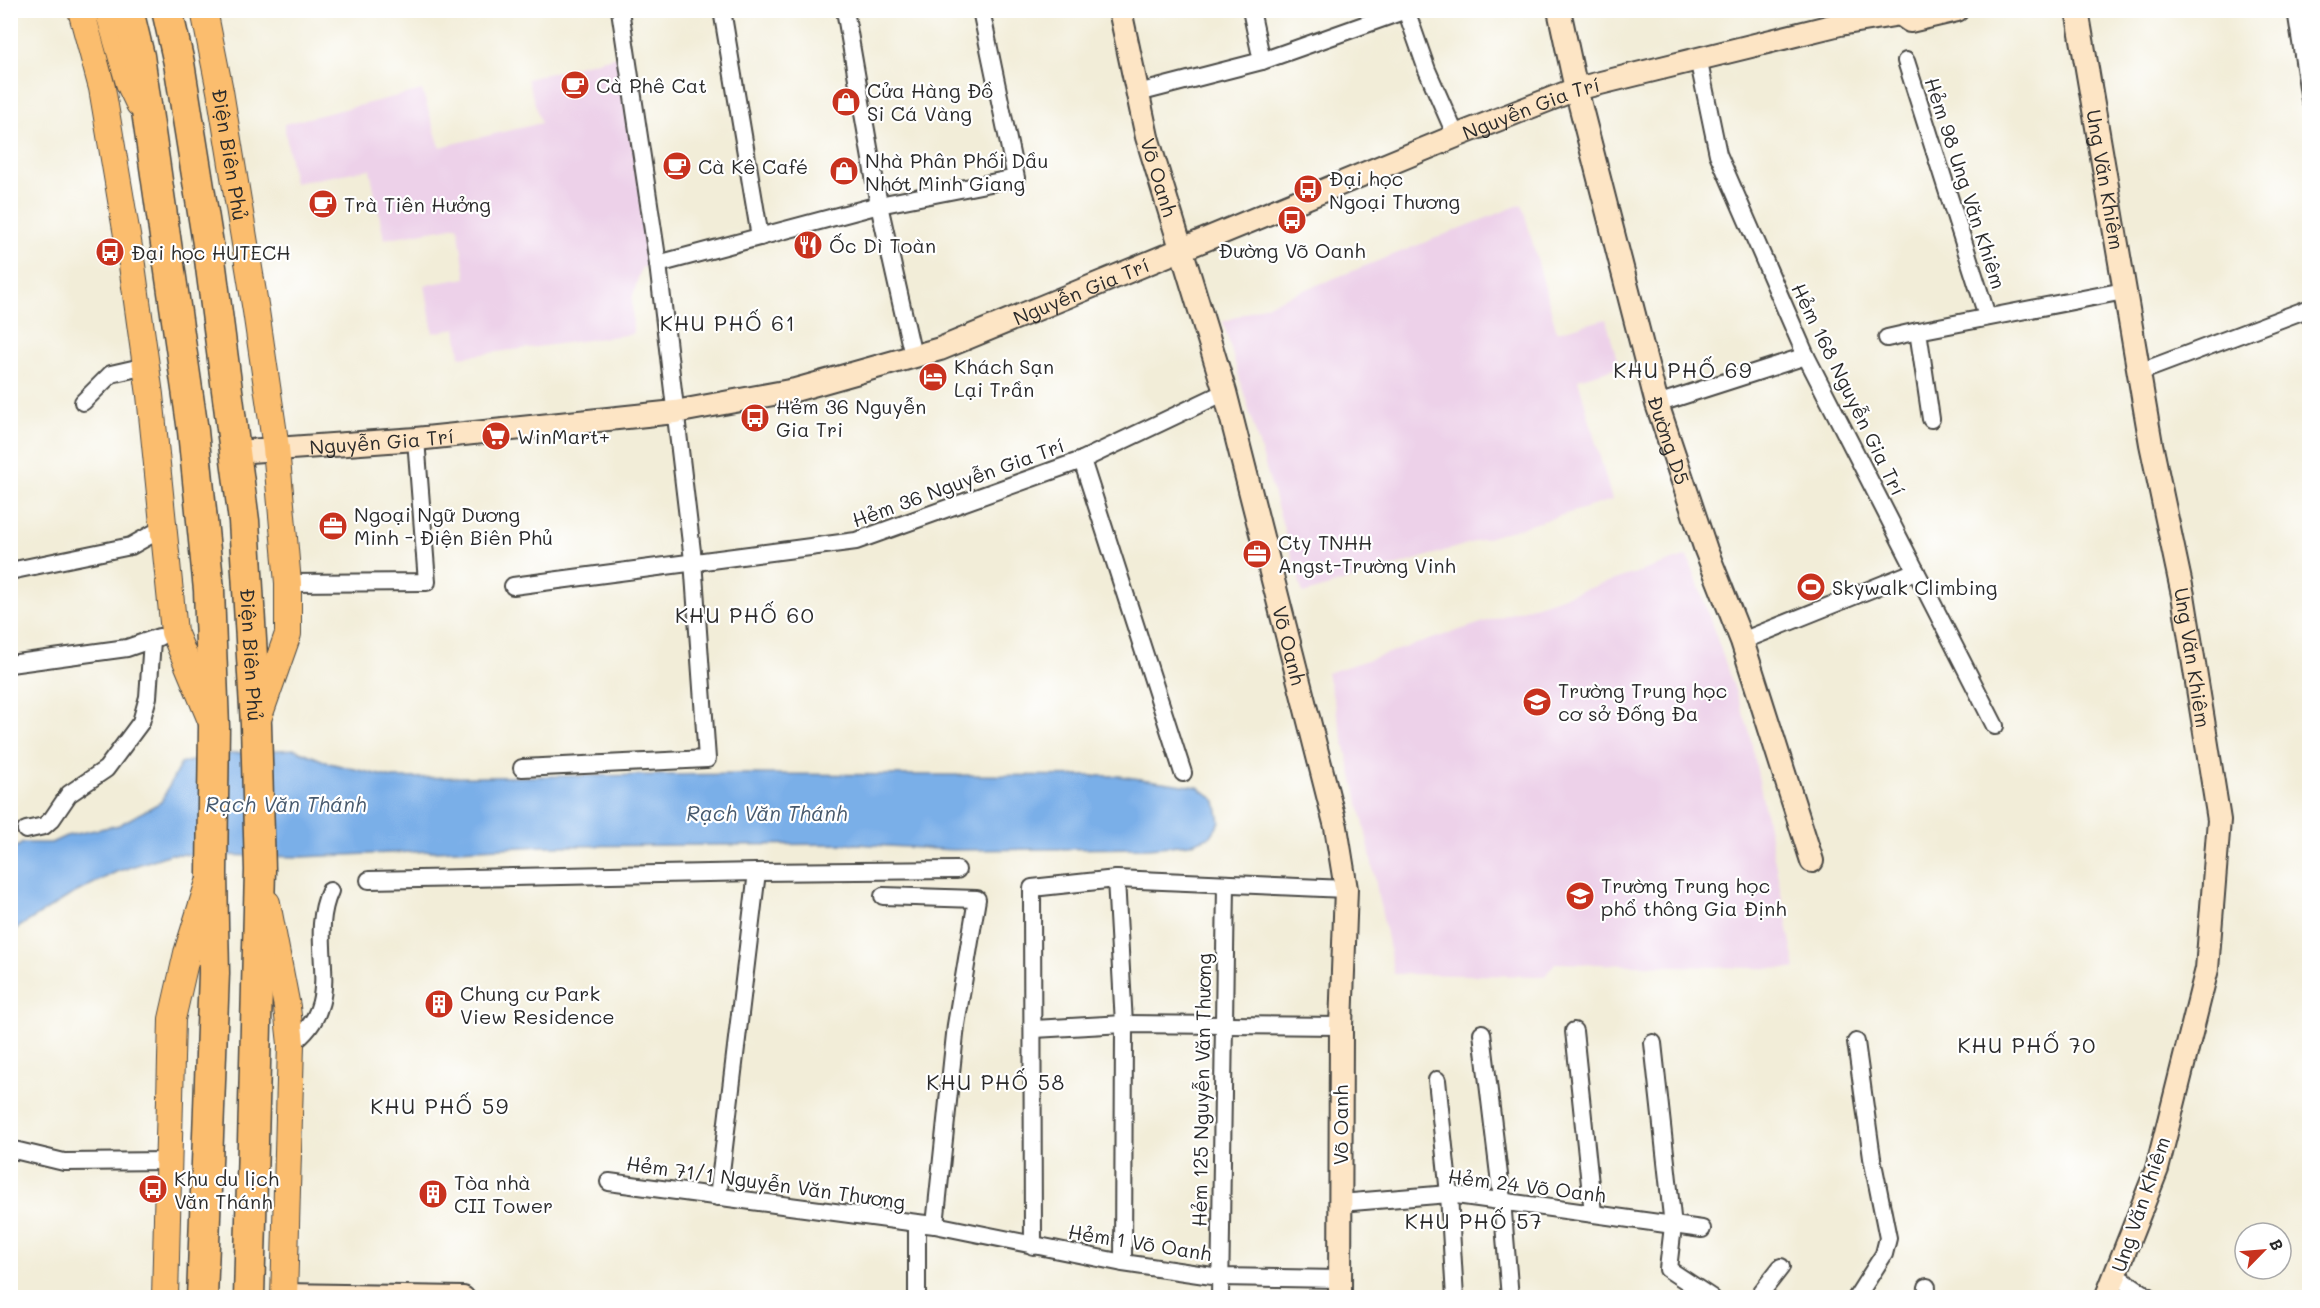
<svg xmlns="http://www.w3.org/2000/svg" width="2320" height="1308" viewBox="0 0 2320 1308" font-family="Mali,sans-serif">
<rect width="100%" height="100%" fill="#fff"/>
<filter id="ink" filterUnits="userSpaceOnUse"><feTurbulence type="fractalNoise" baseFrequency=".0167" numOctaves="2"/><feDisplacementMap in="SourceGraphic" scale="12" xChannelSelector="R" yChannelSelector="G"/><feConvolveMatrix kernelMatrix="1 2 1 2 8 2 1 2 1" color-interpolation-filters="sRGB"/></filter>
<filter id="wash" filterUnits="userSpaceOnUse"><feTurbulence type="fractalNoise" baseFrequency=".008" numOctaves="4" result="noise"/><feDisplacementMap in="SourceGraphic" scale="24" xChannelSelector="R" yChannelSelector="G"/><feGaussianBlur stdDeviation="1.35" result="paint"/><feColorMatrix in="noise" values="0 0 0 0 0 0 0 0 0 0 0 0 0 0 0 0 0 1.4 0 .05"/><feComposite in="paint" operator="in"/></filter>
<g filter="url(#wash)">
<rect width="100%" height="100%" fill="#f2edd8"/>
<g fill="#edd1e9">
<path d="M617,56L635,149L648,266L641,268L632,299L633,334L460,357L456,328L433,333L425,285L466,278L458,226L384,239L370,169L294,183L284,124L422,90L440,147L541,123L527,79Z"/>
<path d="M1522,204L1557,332L1606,319L1619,367L1578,379L1612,500L1303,594L1223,322Z"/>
<path d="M1688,556L1749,730L1796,969L1555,963L1545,976L1394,974L1365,829L1327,673Z"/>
</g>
<path fill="#7aafe8" stroke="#526d8a" stroke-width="1.5" d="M295,749L329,763L393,778L744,774L1119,776L1198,787L1216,801L1220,822L1211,836L1190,844L1149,848L952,850L856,844L545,846L302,857L171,854L116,872L71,895L11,932V850L23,843H51L66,836L119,825L161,802L181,763L234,753Z"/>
</g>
<g filter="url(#ink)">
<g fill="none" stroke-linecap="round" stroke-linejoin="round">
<g stroke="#494845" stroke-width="20">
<g id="street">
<path d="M722,10L760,237"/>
<path d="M845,10L879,205L913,356"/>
<path d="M1251,10L1262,61"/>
<path d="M2296,10L2310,100"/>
<path d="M1698,58L1718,154L1806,356L1995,726"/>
<path d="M1906,61L1987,316"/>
<path d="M1138,93L1262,61L1406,10L1427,70L1456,136"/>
<path d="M658,264L879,205L1016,178L981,10"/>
<path d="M1887,338L1918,331"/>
<path d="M2140,372L2310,308"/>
<path d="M83,402L111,374L146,366"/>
<path d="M1657,404L1806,356"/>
<path d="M1931,419L1918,331L2124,291"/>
<path d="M1082,460L1183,773"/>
<path d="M10,571L131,546L163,528"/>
<path d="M288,583L427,582L416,439"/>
<path d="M513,586L856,541L1082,460L1225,392"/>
<path d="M1742,641L1916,571"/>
<path d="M10,664L127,648L159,637"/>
<path d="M522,768L707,759L693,560L658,264L620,10"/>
<path d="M26,830L44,826L52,819L69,794L106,769L141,722L148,697L152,640"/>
<path d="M757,872L957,870"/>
<path d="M1116,879L1124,1024L1123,1263"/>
<path d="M369,880L757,872L718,1197"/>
<path d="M883,896L977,899L956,1025L935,1225L917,1223V1298"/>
<path d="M1034,1029L1124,1024L1341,1026"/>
<path d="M1574,1031L1593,1213"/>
<path d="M1482,1033L1502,1200L1510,1298"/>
<path d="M1856,1042L1872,1158L1888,1238L1884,1254L1856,1298"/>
<path d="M1653,1043L1673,1226L1668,1269L1712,1298"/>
<path d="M291,1044C350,1002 305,945 330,891"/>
<path d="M1437,1080L1449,1194L1455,1298"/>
<path d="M10,1149L64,1162L170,1161"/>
<path d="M609,1182L917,1223"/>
<path d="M1340,1203L1449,1194L1702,1229"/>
<path d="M935,1225L1123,1263L1219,1277L1340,1279"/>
<path d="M1033,1246L1032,888L1116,879L1346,889"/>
<path d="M2116,1275L2150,1298"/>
<path d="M1220,1298L1226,884"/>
<path d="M1757,1298L1781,1267"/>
<path d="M1926,1298L1927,1287"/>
</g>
</g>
<g stroke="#494845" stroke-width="26">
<g id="secondary">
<path id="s1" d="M1120,10L1147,137L1225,392L1336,827L1346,889L1341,1026L1340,1298"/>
<path id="s2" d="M1559,10L1576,89L1657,404L1706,550L1742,641L1812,861"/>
<path id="s3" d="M2077,10L2151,444L2183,595L2219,820L2207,969L2157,1169L2106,1298"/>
<path id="s4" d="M235,452L416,439L675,412L795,390L940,349L1456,136L1576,89L1840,24L1900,14L1910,21L1957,10"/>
<path d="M284,1295L463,1298"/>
</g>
</g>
<g stroke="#494845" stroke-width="28">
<g id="primary">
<path d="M81,10L102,88L132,265L150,395L174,632L210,718"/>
<path d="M108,10L129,83L139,104"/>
<path id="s5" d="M204,10L220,91L256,311L276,448L288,583V634L258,719"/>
<path d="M267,903L287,1007L291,1044L284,1298"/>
<path d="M165,1298L172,1019L187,953L208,885"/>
</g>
</g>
<g stroke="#494845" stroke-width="33">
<g id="highway">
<path d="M128,10L139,56L193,431L209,590L214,727L212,873L214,973L202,1298"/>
<path id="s6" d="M167,10L179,63L208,244L244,521L256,725L260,870L249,1298"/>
</g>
</g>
<use href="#street" stroke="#fff" stroke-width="16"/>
<use href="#secondary" stroke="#fde5c5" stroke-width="22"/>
<use href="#primary" stroke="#fbbd6e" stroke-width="26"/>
<use href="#highway" stroke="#fbbd6e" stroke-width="30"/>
</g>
</g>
<defs>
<g id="cafe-disc" transform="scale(1.5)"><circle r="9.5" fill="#c8321e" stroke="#fff"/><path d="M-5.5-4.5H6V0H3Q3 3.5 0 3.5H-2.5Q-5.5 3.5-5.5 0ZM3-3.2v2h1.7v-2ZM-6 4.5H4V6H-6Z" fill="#fff"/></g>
<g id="shop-disc" transform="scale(1.5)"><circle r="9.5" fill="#c8321e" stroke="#fff"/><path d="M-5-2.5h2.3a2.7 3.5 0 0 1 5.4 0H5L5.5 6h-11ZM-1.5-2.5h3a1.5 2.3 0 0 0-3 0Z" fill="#fff"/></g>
<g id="bus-disc" transform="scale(1.5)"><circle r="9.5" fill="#c8321e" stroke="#fff"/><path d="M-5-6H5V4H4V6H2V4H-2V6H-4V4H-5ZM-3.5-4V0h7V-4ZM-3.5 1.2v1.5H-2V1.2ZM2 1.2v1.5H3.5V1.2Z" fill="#fff"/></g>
<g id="restaurant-disc" transform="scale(1.5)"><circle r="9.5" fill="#c8321e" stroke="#fff"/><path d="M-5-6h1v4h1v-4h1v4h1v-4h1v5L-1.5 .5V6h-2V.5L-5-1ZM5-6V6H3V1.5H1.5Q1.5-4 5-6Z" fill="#fff"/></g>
<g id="hotel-disc" transform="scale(1.5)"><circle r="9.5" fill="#c8321e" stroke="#fff"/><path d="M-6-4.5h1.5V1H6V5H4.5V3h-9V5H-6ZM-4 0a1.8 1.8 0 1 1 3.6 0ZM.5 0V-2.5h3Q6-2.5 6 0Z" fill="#fff"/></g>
<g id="supermarket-disc" transform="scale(1.5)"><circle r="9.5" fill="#c8321e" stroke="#fff"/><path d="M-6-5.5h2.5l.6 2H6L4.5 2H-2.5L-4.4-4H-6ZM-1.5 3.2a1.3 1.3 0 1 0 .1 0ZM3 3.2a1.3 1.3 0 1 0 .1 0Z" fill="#fff"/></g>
<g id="office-disc" transform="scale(1.5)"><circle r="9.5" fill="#c8321e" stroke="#fff"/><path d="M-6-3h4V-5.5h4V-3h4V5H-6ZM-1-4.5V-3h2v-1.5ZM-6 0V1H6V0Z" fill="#fff"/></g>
<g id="stadium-disc" transform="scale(1.5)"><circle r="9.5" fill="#c8321e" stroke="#fff"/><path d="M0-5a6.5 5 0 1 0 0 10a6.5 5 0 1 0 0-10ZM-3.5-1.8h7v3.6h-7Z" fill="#fff"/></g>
<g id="school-disc" transform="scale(1.5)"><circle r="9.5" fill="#c8321e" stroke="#fff"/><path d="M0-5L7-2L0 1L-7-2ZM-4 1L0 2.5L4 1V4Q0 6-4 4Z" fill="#fff"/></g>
<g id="building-disc" transform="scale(1.5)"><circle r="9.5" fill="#c8321e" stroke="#fff"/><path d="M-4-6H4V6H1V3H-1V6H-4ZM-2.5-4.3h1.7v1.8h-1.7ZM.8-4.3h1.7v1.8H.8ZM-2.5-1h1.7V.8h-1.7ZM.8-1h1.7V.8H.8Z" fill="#fff"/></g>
</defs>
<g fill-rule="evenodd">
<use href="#cafe-disc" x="575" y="85"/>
<use href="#shop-disc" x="846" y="102"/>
<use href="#cafe-disc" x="677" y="166"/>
<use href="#shop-disc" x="844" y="171"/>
<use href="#bus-disc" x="1308" y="189"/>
<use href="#cafe-disc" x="323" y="204"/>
<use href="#bus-disc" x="1292" y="220"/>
<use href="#restaurant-disc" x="808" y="245"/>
<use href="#bus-disc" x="110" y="252"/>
<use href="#hotel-disc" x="933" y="377"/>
<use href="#bus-disc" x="755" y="418"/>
<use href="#supermarket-disc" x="496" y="436"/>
<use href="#office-disc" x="333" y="526"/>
<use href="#office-disc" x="1257" y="554"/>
<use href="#stadium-disc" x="1811" y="587"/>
<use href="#school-disc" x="1537" y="702"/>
<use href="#school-disc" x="1580" y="896"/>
<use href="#building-disc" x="439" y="1004"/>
<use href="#bus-disc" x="153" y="1189"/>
<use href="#building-disc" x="433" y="1194"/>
</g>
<g text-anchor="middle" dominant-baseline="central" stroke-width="4.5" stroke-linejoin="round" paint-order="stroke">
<g font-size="20" fill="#2b2b2b" stroke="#fff" text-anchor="start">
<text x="596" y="85">Cà Phê Cat</text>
<text x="867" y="90">Cửa Hàng Đồ<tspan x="867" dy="23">Si Cá Vàng</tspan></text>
<text x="865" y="160">Nhà Phân Phối Dầu<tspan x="865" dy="23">Nhớt Minh Giang</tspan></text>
<text x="698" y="166">Cà Kê Café</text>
<text x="1329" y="178">Đại học<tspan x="1329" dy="23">Ngoại Thương</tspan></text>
<text x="344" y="204">Trà Tiên Hưởng</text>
<text x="829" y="245">Ốc Dì Toàn</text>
<text x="1292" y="250" text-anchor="middle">Đường Võ Oanh</text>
<text x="131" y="252">Đại học HUTECH</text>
<text x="954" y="366">Khách Sạn<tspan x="954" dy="23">Lại Trần</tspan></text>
<text x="776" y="406">Hẻm 36 Nguyễn<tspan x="776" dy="23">Gia Tri</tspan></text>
<text x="517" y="436">WinMart+</text>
<text x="354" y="514">Ngoại Ngữ Dương<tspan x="354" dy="23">Minh - Điện Biên Phủ</tspan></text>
<text x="1278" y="542">Cty TNHH<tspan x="1278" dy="23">Angst-Trường Vinh</tspan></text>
<text x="1832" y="587">Skywalk Climbing</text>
<text x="1558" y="690">Trường Trung học<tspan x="1558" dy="23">cơ sở Đống Đa</tspan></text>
<text x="1601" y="885">Trường Trung học<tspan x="1601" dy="23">phổ thông Gia Định</tspan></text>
<text x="460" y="993">Chung cư Park<tspan x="460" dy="23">View Residence</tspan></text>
<text x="174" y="1178">Khu du lịch<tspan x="174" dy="23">Văn Thánh</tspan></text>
<text x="454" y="1182">Tòa nhà<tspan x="454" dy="23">CII Tower</tspan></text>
</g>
<g font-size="20" fill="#2b2b2b" stroke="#fff">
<text stroke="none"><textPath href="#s4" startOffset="1353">Nguyễn Gia Trí</textPath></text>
<text stroke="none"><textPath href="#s5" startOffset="147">Điện Biên Phủ</textPath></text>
<text stroke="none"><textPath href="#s1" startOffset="172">Võ Oanh</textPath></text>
<text stroke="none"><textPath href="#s3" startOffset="172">Ung Văn Khiêm</textPath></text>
<text transform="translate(1966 183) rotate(72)">Hẻm 98 Ung Văn Khiêm</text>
<text stroke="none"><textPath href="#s4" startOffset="867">Nguyễn Gia Trí</textPath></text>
<text transform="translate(1849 389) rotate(64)">Hẻm 168 Nguyễn Gia Trí</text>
<text stroke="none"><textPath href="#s4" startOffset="147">Nguyễn Gia Trí</textPath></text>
<text stroke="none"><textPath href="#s2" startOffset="444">Đường D5</textPath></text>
<text transform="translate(958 482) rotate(-20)">Hẻm 36 Nguyễn Gia Trí</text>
<text stroke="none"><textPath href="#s1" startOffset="658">Võ Oanh</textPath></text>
<text stroke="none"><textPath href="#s6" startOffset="651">Điện Biên Phủ</textPath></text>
<text stroke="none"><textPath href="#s3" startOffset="658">Ung Văn Khiêm</textPath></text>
<text transform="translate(1201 1090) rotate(-89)">Hẻm 125 Nguyễn Văn Thương</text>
<text transform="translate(1340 1125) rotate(-90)">Võ Oanh</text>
<text transform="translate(766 1182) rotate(8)">Hẻm 71/1 Nguyễn Văn Thương</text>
<text transform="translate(1527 1185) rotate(7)">Hẻm 24 Võ Oanh</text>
<text transform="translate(2140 1204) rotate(-71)">Ung Văn Khiêm</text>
<text transform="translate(1140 1242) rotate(9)">Hẻm 1 Võ Oanh</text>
</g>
<g font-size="21" letter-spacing="1.5" fill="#2b2b2b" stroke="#fff">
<text x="728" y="322">KHU PHỐ 61</text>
<text x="1683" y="369">KHU PHỐ 69</text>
<text x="745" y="614">KHU PHỐ 60</text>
<text x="2027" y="1044">KHU PHỐ 70</text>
<text x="996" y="1081">KHU PHỐ 58</text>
<text x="440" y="1105">KHU PHỐ 59</text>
<text x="1474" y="1220">KHU PHỐ 57</text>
</g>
<g font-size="21" font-style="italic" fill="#47596d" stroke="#fff">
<text x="286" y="803">Rạch Văn Thánh</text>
<text x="767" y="812">Rạch Văn Thánh</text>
</g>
</g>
<rect width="2320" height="1308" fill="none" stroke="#fff" stroke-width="36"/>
<g transform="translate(2263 1251) rotate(65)"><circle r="28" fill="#ffffff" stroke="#aaaaaa" stroke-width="1.5"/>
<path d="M0-4.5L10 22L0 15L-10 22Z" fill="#c8321e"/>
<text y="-9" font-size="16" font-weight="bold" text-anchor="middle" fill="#2b2b2b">B</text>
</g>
</svg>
